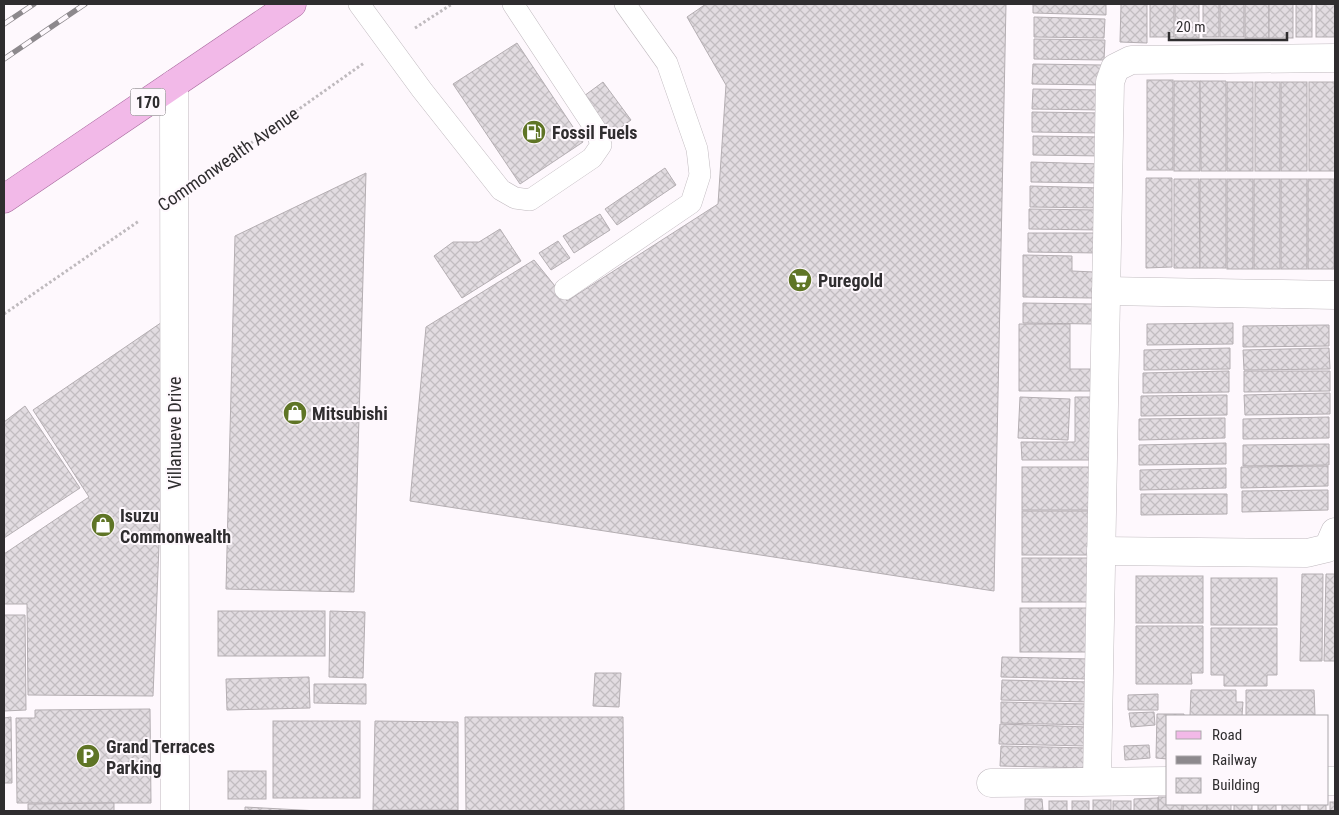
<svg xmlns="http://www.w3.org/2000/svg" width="1339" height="815" viewBox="0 0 1339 815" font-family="'Roboto Condensed',sans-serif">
<defs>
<pattern id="building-cross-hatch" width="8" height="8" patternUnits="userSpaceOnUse" patternTransform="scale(1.25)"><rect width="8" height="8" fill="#e2dce1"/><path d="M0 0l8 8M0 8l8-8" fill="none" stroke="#c2bdc1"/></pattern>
</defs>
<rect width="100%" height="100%" fill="#fef8fd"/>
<g fill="url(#building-cross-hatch)" stroke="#b4aeb2">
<path d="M706,4H1006L994,591L410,501L426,327L534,260L567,301L718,204L726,85L687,17Z"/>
<path d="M1033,4H1106V15L1033,13Z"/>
<path d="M1121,4H1147V43L1120,42Z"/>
<rect x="1150" y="4" width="24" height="33"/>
<rect x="1175" y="4" width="24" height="34"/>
<rect x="1203" y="4" width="16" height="33"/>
<rect x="1220" y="4" width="24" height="33"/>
<rect x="1245" y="4" width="24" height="34"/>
<rect x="1269" y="4" width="24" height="34"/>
<rect x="1296" y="4" width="16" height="33"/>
<rect x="1316" y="4" width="19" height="33"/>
<path d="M1034,17L1105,19L1104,38L1034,37Z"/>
<path d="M1034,39L1105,40L1104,60L1034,59Z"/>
<path d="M517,43L583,142L520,184L453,84Z"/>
<path d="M1033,64L1103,65V85L1032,84Z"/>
<rect x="1147" y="80" width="26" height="90"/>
<rect x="1174" y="81" width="26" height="90"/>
<path d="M1200,81H1226V171H1201Z"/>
<path d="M603,82L631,120L612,134L584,96Z"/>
<rect x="1227" y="82" width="26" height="89"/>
<rect x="1255" y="82" width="25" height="89"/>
<rect x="1281" y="82" width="26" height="89"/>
<rect x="1309" y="82" width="26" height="89"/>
<path d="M1033,89L1103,90V110L1032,109Z"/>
<path d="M1032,112L1103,113V133L1032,132Z"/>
<path d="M1033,136L1104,137L1103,156L1033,155Z"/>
<path d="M1031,162L1102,164L1101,183L1031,182Z"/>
<path d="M665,168L676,185L617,225L605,209Z"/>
<path d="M366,173L354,592L226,589L235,236Z"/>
<path d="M1146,178H1172V267L1146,268Z"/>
<path d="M1174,179H1199L1200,268H1174Z"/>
<rect x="1200" y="179" width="26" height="89"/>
<rect x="1227" y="179" width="26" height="90"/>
<rect x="1254" y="179" width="26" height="90"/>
<rect x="1281" y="179" width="26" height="90"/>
<rect x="1308" y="179" width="26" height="90"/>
<path d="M1030,186L1101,188V208L1030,207Z"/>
<path d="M1029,209L1099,210V230L1029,229Z"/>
<path d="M600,214L610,230L574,253L563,236Z"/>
<path d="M500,229L521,261L462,298L434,256L453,242H479Z"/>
<path d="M1028,233H1099L1098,253L1028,252Z"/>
<path d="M558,241L570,258L551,270L539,253Z"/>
<path d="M1023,255L1072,256V271L1094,272L1093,298L1023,297Z"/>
<path d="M1023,303L1093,304V324L1023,323Z"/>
<path d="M168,318L153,696L28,695L27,604H4V554L89,497L33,410Z"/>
<path d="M1233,323V344L1147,345V324Z"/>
<path d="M1019,324H1070V369H1092V391H1019Z"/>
<path d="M1329,325V346L1243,347V326Z"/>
<path d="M1230,348V369L1144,370V350Z"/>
<path d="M1329,348L1330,369L1244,370L1243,350Z"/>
<path d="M1229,371V392L1143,393V373Z"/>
<path d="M1244,371H1330V391L1244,392Z"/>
<path d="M1330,393V414L1245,415L1244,395Z"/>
<path d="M1227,395V415L1141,416V396Z"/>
<path d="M1020,397L1070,399L1068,440L1018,438Z"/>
<path d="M1075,397H1093V460H1022L1021,442H1075Z"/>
<path d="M25,406L80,488L4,538V422Z"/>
<path d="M1329,417V438L1243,439V419Z"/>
<path d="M1225,418V438L1139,440V419Z"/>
<path d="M1226,443V464L1139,465V445Z"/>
<path d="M1329,444V465L1243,466V445Z"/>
<path d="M1328,466V486L1241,488V467Z"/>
<rect x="1022" y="467" width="69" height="43"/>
<path d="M1226,468V488L1140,490V470Z"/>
<path d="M1328,490V510L1242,512V491Z"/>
<path d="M1141,494H1227V514L1141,515Z"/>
<rect x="1022" y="511" width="69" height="44"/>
<rect x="1022" y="558" width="69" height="44"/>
<path d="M1302,574H1323L1322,661H1300Z"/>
<path d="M1326,574H1335V661H1324Z"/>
<rect x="1136" y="576" width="67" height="47"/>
<rect x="1211" y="578" width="66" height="47"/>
<rect x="1020" y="608" width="69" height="44"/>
<rect x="218" y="611" width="107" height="45"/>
<path d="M330,611L365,612L363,678L329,677Z"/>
<path d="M4,615H25L26,710L4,711Z"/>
<path d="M1136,626H1203V673H1191L1192,684H1136Z"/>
<path d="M1211,628H1277V675H1267V686H1224V675H1211Z"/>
<path d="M1002,657L1090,659L1089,679L1001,677Z"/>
<path d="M595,673H621L619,707L593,706Z"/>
<path d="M309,677L310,708L227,710L226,679Z"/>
<path d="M1002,680L1090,682L1089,702L1001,700Z"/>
<path d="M314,684H366V704L314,703Z"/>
<path d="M1191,690H1236V702H1243L1242,716H1190Z"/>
<path d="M1246,690H1314L1315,715L1246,716Z"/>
<path d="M1158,694V710H1128V695Z"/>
<path d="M1001,702L1089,704V725L1001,723Z"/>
<path d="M150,709L151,803H17L16,718H35V710Z"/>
<path d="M1154,712L1155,725L1131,727L1129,713Z"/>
<path d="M1157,714H1184V716H1168V759L1156,758Z"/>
<path d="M11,717L12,783H4V718Z"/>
<path d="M465,717H623L624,810L466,811Z"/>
<rect x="273" y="721" width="87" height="77"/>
<path d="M375,721L458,722V810H373Z"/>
<path d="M1000,724L1088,727L1087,746L999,744Z"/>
<path d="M1149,745L1150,758L1125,760L1124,746Z"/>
<path d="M1001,746L1089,748L1088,768L1000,766Z"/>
<rect x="228" y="771" width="38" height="28"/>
<path d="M1158,797H1168V804H1182V811H1158Z"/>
<path d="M1158,798V811H1134V799Z"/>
<path d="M1025,799H1042L1043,811H1025Z"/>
<rect x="1093" y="800" width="18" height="11"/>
<rect x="1049" y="801" width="18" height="10"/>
<rect x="1072" y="801" width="17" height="10"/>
<rect x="1113" y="801" width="18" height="10"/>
<rect x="1330" y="802" width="5" height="9"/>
<path d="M114,803V811H28V804Z"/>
<rect x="1183" y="804" width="24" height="7"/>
<rect x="1207" y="804" width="24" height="7"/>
<rect x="1234" y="804" width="18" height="7"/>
<rect x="1258" y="804" width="18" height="7"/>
<rect x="1282" y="804" width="18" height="7"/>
<rect x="1308" y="804" width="18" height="7"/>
<path d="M245,807L319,811H245Z"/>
</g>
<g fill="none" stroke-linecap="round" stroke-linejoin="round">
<g stroke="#c0babf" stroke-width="22">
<g id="lane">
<path d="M359,4L422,90L501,190L515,198L530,200L592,158L601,145L596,130L513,4"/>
<path d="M565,289L691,203L700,175L697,149L667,63L625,4"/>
</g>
</g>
<g stroke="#c0babf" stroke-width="29">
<g id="street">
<path d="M174,84L175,811"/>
<path d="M1106,291L1335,295"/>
<path d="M1101,551L1307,553L1328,548L1335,532"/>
<path d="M1097,781L1110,82L1115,68L1131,60L1335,58"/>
<path d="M1328,781H1335"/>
<path d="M991,783L1168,781"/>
</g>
</g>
<g stroke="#a86a9e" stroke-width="29">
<path id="primary" d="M4,199L292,4"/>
</g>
<g stroke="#bfbabe" stroke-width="3" stroke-dasharray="2.5 2.5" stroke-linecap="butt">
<path d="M415,28L452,4"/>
<path d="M210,172L364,63"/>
<path d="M4,314L139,221"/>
</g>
<use href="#lane" stroke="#fff" stroke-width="21"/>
<use href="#street" stroke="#fff" stroke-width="28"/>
<use href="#primary" stroke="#f2b9e8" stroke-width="28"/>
<g stroke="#8d898d" stroke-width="5.5">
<g id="rail">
<path d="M4,24L34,4"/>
<path d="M4,59L85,4"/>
</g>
</g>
<use href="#rail" stroke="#fef8fd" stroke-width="4" stroke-dasharray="11" stroke-linecap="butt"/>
</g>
<defs>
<g id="fuel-disc" transform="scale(1.25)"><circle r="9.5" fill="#5f7526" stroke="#fef8fd"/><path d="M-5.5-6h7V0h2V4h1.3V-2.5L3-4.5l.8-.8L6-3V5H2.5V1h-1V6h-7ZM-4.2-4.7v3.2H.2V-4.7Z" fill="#fff"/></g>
<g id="supermarket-disc" transform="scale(1.25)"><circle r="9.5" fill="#5f7526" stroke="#fef8fd"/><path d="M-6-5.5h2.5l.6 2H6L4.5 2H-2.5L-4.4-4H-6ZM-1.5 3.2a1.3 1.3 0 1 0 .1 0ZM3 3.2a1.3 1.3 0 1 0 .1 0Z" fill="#fff"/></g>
<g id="shop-disc" transform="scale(1.25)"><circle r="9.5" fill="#5f7526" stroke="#fef8fd"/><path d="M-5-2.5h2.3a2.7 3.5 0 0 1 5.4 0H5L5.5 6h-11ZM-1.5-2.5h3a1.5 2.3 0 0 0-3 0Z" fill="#fff"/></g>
<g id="parking-disc" transform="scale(1.25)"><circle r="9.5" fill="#5f7526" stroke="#fef8fd"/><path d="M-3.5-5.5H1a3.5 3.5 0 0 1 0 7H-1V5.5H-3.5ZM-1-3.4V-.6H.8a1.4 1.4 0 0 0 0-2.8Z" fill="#fff"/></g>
</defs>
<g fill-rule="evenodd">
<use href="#fuel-disc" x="534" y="132"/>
<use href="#supermarket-disc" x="800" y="280"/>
<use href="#shop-disc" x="295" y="413"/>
<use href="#shop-disc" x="103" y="525"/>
<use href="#parking-disc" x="88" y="756"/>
</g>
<g text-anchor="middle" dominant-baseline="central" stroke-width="4" stroke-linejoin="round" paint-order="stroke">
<rect fill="#fef8fd" stroke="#6d6a6d" stroke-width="1" x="130.5" y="88.5" width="35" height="27" rx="4"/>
<g font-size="16" font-weight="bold" fill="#2f2d2f">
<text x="148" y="102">170</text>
</g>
<g font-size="18" font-weight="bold" fill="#2f2d2f" stroke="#fef8fd" text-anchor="start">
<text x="552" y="132">Fossil Fuels</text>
<text x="818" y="280">Puregold</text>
<text x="312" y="413">Mitsubishi</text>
<text x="120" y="515">Isuzu<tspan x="120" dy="21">Commonwealth</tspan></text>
<text x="106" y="746">Grand Terraces<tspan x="106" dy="21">Parking</tspan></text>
</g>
<g font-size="18" fill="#2f2d2f" stroke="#fef8fd">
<text transform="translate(228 159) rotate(-35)">Commonwealth Avenue</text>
<text transform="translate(174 433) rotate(-90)">Villanueve Drive</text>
</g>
</g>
<rect width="1339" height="815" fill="none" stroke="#2f2d2f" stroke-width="10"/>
<rect x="1166" y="715" width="162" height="90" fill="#fef8fd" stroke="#aba7ab"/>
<rect x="1176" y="731" width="25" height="8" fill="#f2b9e8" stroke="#aba7ab"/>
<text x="1212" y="740" font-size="15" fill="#2f2d2f">Road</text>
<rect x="1176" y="756" width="25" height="8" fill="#8d898d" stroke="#aba7ab"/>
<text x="1212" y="765" font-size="15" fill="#2f2d2f">Railway</text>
<rect x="1176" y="778" width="25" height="15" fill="url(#building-cross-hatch)" stroke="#aba7ab"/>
<text x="1212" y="790" font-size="15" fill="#2f2d2f">Building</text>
<path d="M1169 32v8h118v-8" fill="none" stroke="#2f2d2f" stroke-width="2.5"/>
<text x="1176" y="32" font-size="15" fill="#2f2d2f" stroke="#fef8fd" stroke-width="4" paint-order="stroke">20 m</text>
</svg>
